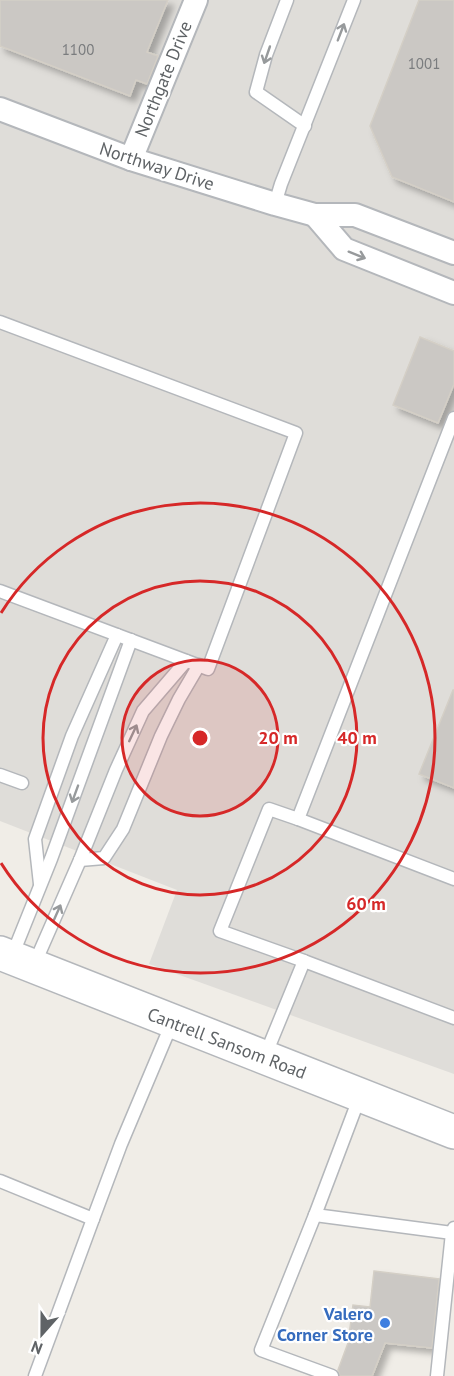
<svg xmlns="http://www.w3.org/2000/svg" width="454" height="1376" viewBox="0 0 454 1376" font-family="'PT Sans',sans-serif">
<defs>
<filter id="shadow"><feDropShadow dx="5.5" dy="5.5" stdDeviation="3" flood-color="#0004"/></filter>
</defs>
<rect width="100%" height="100%" fill="#f0ede7"/>
<path fill="#dfddd9" d="M0,0H454V1074L149,964L177,890L0,821Z"/>
<g fill="#cbc8c4" stroke="#d4cfc6" stroke-width="1.5" filter="url(#shadow)">
<path d="M0,0H168L147,52L158,56L147,84L136,80L130,96L0,46Z"/>
<path d="M419,0H454V202L392,177L370,126Z"/>
<path d="M420,337L454,351V384L438,423L393,405Z"/>
<path d="M453,690H454V788L419,774Z"/>
<path d="M374,1271L439,1279L432,1348L385,1343L372,1376H340L338,1370L348,1343L353,1305L370,1307Z"/>
</g>
<g fill="none" stroke-linecap="round" stroke-linejoin="round">
<g stroke="#b4b7bb" stroke-width="15">
<g id="lane">
<path d="M287,0L266,55L256,92L305,126"/>
<path d="M275,204L281,184L354,0"/>
<path d="M0,322L296,433L208,669L0,591"/>
<path d="M0,775L22,783"/>
<path d="M298,819L454,879"/>
<path d="M80,860L104,858L123,829L161,736L179,699L199,665"/>
<path d="M40,884L35,839L72,736L117,635"/>
<path d="M12,956L51,859L131,640"/>
<path d="M304,961L220,931L269,809L298,819L454,418"/>
<path d="M34,965L80,860L116,770L143,711L186,661"/>
<path d="M265,1056L304,961L454,1018"/>
<path d="M360,1096L315,1215L452,1233L454,1228"/>
<path d="M0,1181L93,1219L121,1144L172,1023"/>
<path d="M315,1215L261,1350L332,1376"/>
<path d="M35,1376L93,1219"/>
<path d="M437,1376L452,1233"/>
</g>
</g>
<g stroke="#b4b7bb" stroke-width="26">
<g id="street">
<path d="M0,109L131,159L275,204L315,215H355L454,253"/>
<path d="M131,159L196,0"/>
<path d="M315,215L344,249L454,293"/>
</g>
</g>
<g stroke="#b4b7bb" stroke-width="36">
<path id="secondary" d="M0,953L454,1132"/>
</g>
<use href="#lane" stroke="#fff" stroke-width="12"/>
<use href="#street" stroke="#fff" stroke-width="22"/>
<use href="#secondary" stroke="#fff" stroke-width="33"/>
</g>
<defs><path id="oneway-shaft" d="M-6 0H5M1.5-3L5.5 0L1.5 3" fill="none" stroke-width="1.6" stroke-linecap="round" stroke-linejoin="round" transform="scale(1.5)"/></defs>
<g stroke="#979a9c">
<use href="#oneway-shaft" transform="translate(341 32) rotate(-69)"/>
<use href="#oneway-shaft" transform="translate(267 55) rotate(109)"/>
<use href="#oneway-shaft" transform="translate(357 255) rotate(22)"/>
<use href="#oneway-shaft" transform="translate(133 733) rotate(-65)"/>
<use href="#oneway-shaft" transform="translate(75 794) rotate(110)"/>
<use href="#oneway-shaft" transform="translate(57 913) rotate(-66)"/>
</g>
<circle cx="200" cy="738" r="78" fill="#d62828" fill-opacity=".12"/>
<g fill="none" stroke="#d62828" stroke-width="3">
<circle cx="200" cy="738" r="78"/>
<circle cx="200" cy="738" r="157"/>
<path d="M1 613A235 235 0 1 1 1 863"/>
</g>
<circle fill="#3f7fe0" stroke="#fff" stroke-width="2" cx="385" cy="1323" r="6"/>
<g text-anchor="middle" dominant-baseline="central" stroke-width="4.5" stroke-linejoin="round" paint-order="stroke">
<g font-size="15" fill="#7a7c7e">
<text x="78" y="49">1100</text>
<text x="424" y="63">1001</text>
</g>
<g font-size="18" fill="#5f6366" stroke="#fff">
<text transform="translate(163 79) rotate(-68)">Northgate Drive</text>
<text transform="translate(157 166) rotate(18)">Northway Drive</text>
<text transform="translate(227 1043) rotate(21)">Cantrell Sansom Road</text>
</g>
<g font-size="18" font-weight="bold" fill="#366cbe" stroke="#fff" text-anchor="end">
<text x="373" y="1313">Valero<tspan x="373" dy="21">Corner Store</tspan></text>
</g>
</g>
<circle cx="200" cy="738" r="9" fill="#d62828" stroke="#fff" stroke-width="3"/>
<g font-size="18" text-anchor="middle" font-weight="bold" fill="#d62828" stroke="#fff" stroke-width="4.5" stroke-linejoin="round" paint-order="stroke">
<text x="278" y="744">20 m</text>
<text x="357" y="744">40 m</text>
<text x="366" y="910">60 m</text>
</g>
<g transform="translate(42 1334) rotate(201)" stroke="#ffffff" stroke-width="4.5" paint-order="stroke">
<path d="M0-4.5L10 22L0 15L-10 22Z" fill="#5f6366"/>
<text y="-9" font-size="16" font-weight="bold" text-anchor="middle" fill="#5f6366">N</text>
</g>
</svg>
